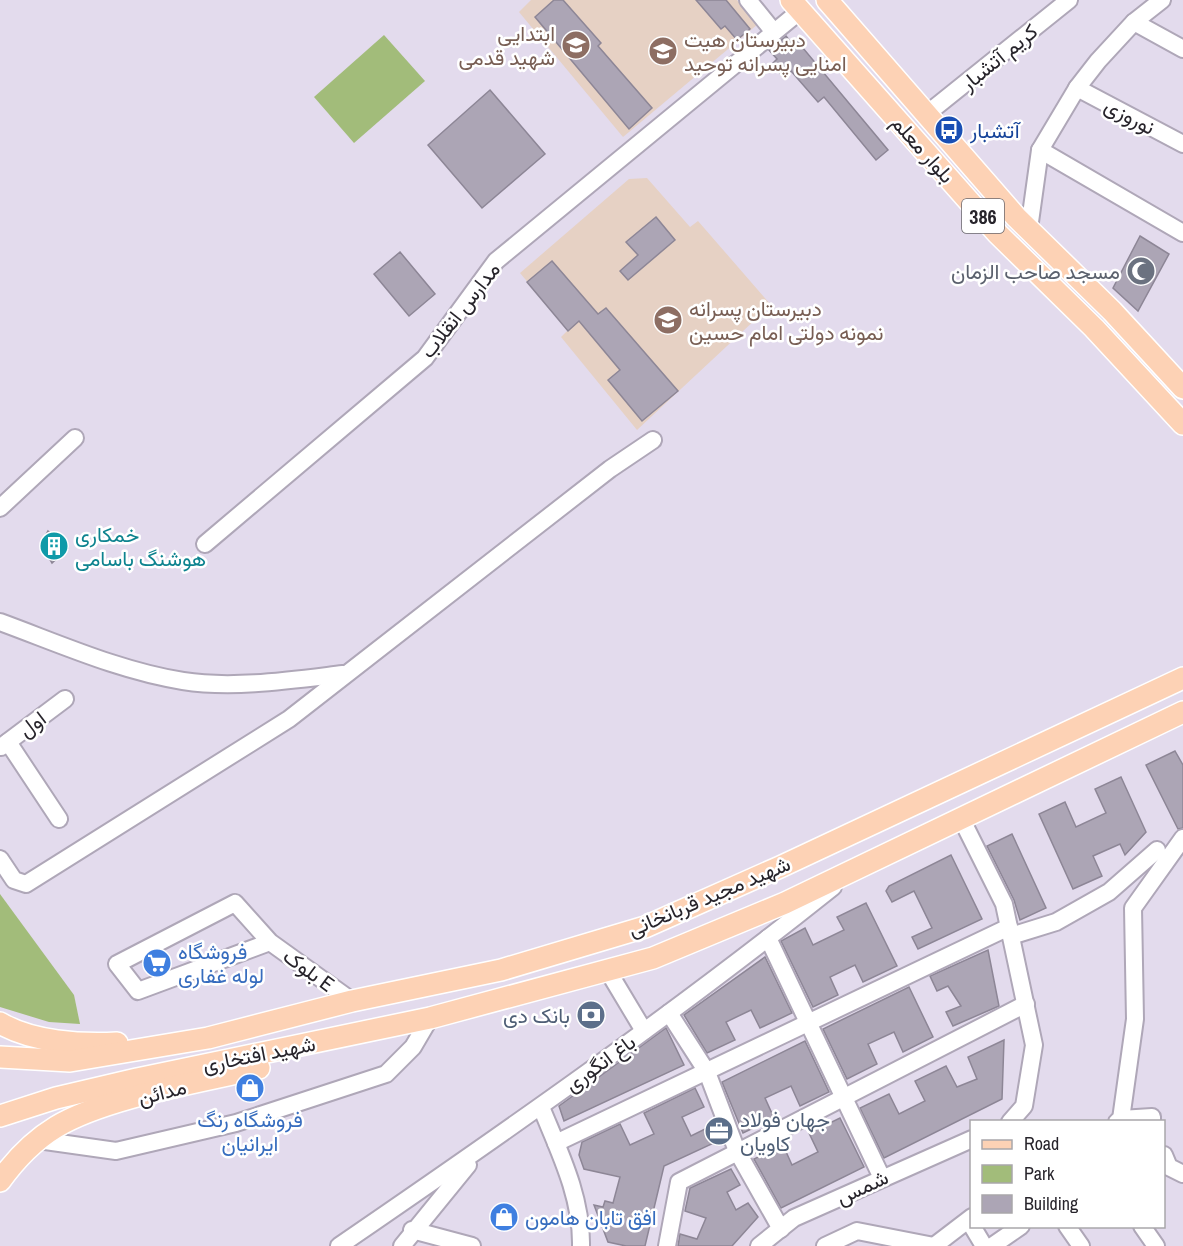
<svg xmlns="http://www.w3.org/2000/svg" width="1183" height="1246" viewBox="0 0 1183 1246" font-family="'Archivo Narrow',Vazirmatn,sans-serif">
<rect width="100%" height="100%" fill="#e3dbed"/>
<g fill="#e6d1c4">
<path d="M531,0H737L758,24L623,137L519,12Z"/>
<path d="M647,178L690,227L698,221L771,305L637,430L561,337L568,330L520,273L629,179Z"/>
</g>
<g fill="#a2bc7a">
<path d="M384,35L425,81L354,143L314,97Z"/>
<path d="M0,894L74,995L80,1024L49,1022L0,1007Z"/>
</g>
<g fill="#aca5b5" stroke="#8d8696" stroke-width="1.5">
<path d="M554,0H563L601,43L598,46L652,108L629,129L535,17Z"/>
<path d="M696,0H726L750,29L737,40L725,26L721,29Z"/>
<path d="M786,36L794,46L798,42L888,150L876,160L824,97L818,102L791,71L783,77L772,64L777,59L769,50Z"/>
<path d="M490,90L545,154L482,208L428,145Z"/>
<path d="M656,217L675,240L628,280L620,271L638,255L626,242Z"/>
<path d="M1140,236L1169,254L1138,311L1113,288Z"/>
<path d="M400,252L435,294L409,316L374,274Z"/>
<path d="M552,261L598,314L606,308L678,391L642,421L608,380L620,370L579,321L568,331L527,282Z"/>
<path d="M48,531L68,548L52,563L41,544Z"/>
<path d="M1175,751L1183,765V828L1178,829L1146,765Z"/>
<path d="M1121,777L1146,832L1125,855L1120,844L1093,856L1102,876L1073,889L1039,814L1065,802L1076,827L1106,813L1095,789Z"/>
<path d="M1012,834L1046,908L1020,920L1014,900L987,846Z"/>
<path d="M951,855L982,919L918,949L912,937L932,928L914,891L892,902L886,891L889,886Z"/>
<path d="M866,903L897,966L863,982L855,965L830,977L838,995L813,1007L781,941L805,928L813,945L844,930L837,917Z"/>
<path d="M988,950L999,1006L953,1026L946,1012L961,1006L948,986L937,991L930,976Z"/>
<path d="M765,957L792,1013L760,1028L751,1010L726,1022L735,1040L707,1053L684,1015Z"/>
<path d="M909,987L933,1037L903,1052L894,1032L868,1044L877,1064L847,1079L823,1029Z"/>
<path d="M666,1028L684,1065L564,1121L559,1106Z"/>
<path d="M1004,1040L1002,1099L884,1158L860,1108L889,1094L899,1114L925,1101L915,1081L946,1066L957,1087L977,1079L968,1057Z"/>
<path d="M805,1041L829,1092L800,1106L791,1086L765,1098L774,1118L743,1133L722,1082Z"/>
<path d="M695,1088L704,1107L682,1117L691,1136L709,1127L716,1142L664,1166L645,1246H626L608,1242L594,1205L603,1207L605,1201L613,1203L620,1177L584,1169L579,1155L582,1142L620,1124L630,1145L654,1134L644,1113Z"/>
<path d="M840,1118L864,1167L781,1208L754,1159L783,1145L792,1165L818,1152L809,1133Z"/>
<path d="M731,1169L740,1185L727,1192L736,1210L748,1203L758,1217L732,1246H678L680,1234L697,1239L706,1218L685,1211L690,1188Z"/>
</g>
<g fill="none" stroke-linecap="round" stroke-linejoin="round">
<g stroke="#afa7b8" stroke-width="20">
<g id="minor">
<path d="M748,0L774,32"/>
<path d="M1134,22L1183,49"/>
<path d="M1077,88L1183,144"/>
<path d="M928,113L1069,0"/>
<path d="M1040,150L1183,233"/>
<path d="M1029,229L1040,150L1077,88L1098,61L1134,22L1162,0"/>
<path d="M0,508L75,438"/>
<path d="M205,544L425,358L496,261L800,11"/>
<path d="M0,622C60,644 120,671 183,681C233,689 293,680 343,674"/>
<path d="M8,742L59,819"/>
<path d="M1,747L65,699"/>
<path d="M962,820L1004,904L1034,1045L1024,1106L1010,1122"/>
<path d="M0,859L14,880L26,884L289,719L610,469L653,440"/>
<path d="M1011,936L1056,922L1109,892L1157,850"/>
<path d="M768,938L882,1178"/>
<path d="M270,942L138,991L117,964L235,903L270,942L352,1001"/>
<path d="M608,971L644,1031"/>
<path d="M669,1013L707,1072L737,1151L781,1229"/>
<path d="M541,1107C559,1151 582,1197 581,1246"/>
<path d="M1121,1119L1135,1019L1133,908L1183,838"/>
<path d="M1117,1122L1121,1119L1152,1117V1122"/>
<path d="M38,1140L116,1151L236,1123L386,1074L413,1047L430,1018"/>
<path d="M556,1143L1009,927"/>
<path d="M1164,1155L1169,1167L1183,1174"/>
<path d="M972,1226L984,1246"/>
<path d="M1067,1226L1081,1246"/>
<path d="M1142,1226L1156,1246"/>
<path d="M412,1230L472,1246"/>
<path d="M339,1246C507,1131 674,1014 833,887"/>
<path d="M402,1246L468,1165"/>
<path d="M667,1246L679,1182L1026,1004"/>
<path d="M759,1246L794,1218L972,1139"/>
<path d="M825,1246L857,1231L934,1246"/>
<path d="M934,1246L972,1217"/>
<path d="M992,1246L1021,1226"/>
</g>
</g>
<g stroke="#fff" stroke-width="24">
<g id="major">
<path d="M791,0L998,234L1094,328L1183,424"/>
<path d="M827,0L1016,217L1112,311L1183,388"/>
<path d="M0,1023C32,1042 81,1045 117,1043"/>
<path d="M0,1057L70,1061L208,1038L352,1001L501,970L645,927L780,867L1183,678"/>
<path d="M0,1116L56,1098L137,1079L430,1018L653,958L785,903L1183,712"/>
<path d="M0,1181C15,1160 33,1141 56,1127C106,1097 201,1082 259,1068"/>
</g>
</g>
<use href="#minor" stroke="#fff" stroke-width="16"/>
<use href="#major" stroke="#fdd2b5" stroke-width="21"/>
</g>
<defs>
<g id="school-disc" transform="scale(1.5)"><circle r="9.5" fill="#8d6e63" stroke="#fff"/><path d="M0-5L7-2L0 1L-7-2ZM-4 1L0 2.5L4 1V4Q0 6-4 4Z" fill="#fff"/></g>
<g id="bus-disc" transform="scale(1.5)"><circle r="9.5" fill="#1a4fb4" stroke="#fff"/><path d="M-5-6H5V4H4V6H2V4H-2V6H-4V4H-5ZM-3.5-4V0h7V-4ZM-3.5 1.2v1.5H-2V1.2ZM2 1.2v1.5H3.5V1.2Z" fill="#fff"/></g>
<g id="mosque-disc" transform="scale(1.5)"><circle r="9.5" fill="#6b7280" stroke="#fff"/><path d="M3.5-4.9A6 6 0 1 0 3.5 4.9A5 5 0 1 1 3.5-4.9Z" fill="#fff"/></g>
<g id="building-disc" transform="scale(1.5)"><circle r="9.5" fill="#0f9aa8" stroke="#fff"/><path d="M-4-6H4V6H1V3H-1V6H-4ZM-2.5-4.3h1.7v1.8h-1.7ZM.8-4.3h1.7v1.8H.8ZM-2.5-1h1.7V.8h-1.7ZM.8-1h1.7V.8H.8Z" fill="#fff"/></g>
<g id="supermarket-disc" transform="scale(1.5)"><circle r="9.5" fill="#3f7fe0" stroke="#fff"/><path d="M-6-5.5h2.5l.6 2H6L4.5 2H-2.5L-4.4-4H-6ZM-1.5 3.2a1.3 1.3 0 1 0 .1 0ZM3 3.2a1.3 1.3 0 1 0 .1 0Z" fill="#fff"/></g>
<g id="bank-disc" transform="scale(1.5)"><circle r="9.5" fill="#5c6f8a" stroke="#fff"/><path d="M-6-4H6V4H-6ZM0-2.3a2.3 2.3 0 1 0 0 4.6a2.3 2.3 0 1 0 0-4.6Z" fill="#fff"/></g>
<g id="shop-disc" transform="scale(1.5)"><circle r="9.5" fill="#3f7fe0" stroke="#fff"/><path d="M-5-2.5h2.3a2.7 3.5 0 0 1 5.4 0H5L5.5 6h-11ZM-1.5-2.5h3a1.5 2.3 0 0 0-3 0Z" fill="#fff"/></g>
<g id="office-disc" transform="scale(1.5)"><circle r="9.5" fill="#5c6f8a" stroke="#fff"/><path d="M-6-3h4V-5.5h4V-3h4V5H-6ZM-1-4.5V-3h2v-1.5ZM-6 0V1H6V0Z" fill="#fff"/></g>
</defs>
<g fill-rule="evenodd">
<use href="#school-disc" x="576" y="45"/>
<use href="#school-disc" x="663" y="51"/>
<use href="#bus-disc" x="949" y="130"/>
<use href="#mosque-disc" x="1141" y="271"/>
<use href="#school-disc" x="668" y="320"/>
<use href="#building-disc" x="54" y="546"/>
<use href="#supermarket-disc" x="157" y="963"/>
<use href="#bank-disc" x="591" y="1015"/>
<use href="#shop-disc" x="250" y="1088"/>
<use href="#office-disc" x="719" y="1131"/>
<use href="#shop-disc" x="504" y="1217"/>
</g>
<g text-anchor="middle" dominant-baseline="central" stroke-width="5" stroke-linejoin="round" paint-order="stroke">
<rect fill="#fff" stroke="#68666b" stroke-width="1.5" x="962" y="199" width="42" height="34" rx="4.5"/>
<g font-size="20" font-weight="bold" fill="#27242b">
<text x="983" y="216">386</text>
</g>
<g font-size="21" fill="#785e54" stroke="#fff" text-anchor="start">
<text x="555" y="33" text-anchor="end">ابتدایی<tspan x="555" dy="24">شهید قدمی</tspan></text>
<text x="684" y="39">دبیرستان هیت<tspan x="684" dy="24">امنایی پسرانه توحید</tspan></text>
<text x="689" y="308">دبیرستان پسرانه<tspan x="689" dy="24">نمونه دولتی امام حسین</tspan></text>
</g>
<g font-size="21" fill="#27242b" stroke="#fff">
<text transform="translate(999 57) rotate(-39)">کریم آتشبار</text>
<text transform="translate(1130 116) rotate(28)">نوروزی</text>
<text transform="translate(923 149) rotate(48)">بلوار معلم</text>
<text transform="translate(460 310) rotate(-52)">مدارس انقلاب</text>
<text transform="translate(32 724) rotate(-37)">اول</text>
<text transform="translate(709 896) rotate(-23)">شهید مجید قربانخانی</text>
<text transform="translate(309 970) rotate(36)">بلوک E</text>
<text transform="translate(259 1054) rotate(-11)">شهید افتخاری</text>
<text transform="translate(600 1063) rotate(-36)">باغ انگوری</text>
<text transform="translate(162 1092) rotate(-14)">مدائن</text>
<text transform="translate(862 1187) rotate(-25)">شمس</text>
</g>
<g font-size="21" fill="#164399" stroke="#fff" text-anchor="start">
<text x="970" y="130">آتشبار</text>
</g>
<g font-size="21" fill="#5b616d" stroke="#fff" text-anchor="end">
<text x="1120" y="271">مسجد صاحب الزمان</text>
</g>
<g font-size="21" fill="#0d838f" stroke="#fff" text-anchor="start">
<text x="75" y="534">خمکاری<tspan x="75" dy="24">هوشنگ باسامی</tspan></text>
</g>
<g font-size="21" fill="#366cbe" stroke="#fff" text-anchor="start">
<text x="178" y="951">فروشگاه<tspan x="178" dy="24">لوله غفاری</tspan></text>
<text x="250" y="1119" text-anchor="middle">فروشگاه رنگ<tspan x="250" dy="24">ایرانیان</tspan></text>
<text x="525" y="1217">افق تابان هامون</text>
</g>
<g font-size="21" fill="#4e5e75" stroke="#fff" text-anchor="end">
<text x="570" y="1015">بانک دی</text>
<text x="740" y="1119" text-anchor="start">جهان فولاد<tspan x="740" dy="24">کاویان</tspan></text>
</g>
</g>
<rect x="970" y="1120" width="195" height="108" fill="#ffffff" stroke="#a9a7aa" stroke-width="1.5"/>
<rect x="982" y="1140" width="30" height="9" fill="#fdd2b5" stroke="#a9a7aa" stroke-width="1.5"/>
<text x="1024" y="1150" font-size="18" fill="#27242b">Road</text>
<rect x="982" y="1165" width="30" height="18" fill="#a2bc7a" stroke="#a9a7aa" stroke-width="1.5"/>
<text x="1024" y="1180" font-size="18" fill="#27242b">Park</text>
<rect x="982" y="1195" width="30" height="18" fill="#aca5b5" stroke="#a9a7aa" stroke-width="1.5"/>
<text x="1024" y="1210" font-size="18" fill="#27242b">Building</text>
</svg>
